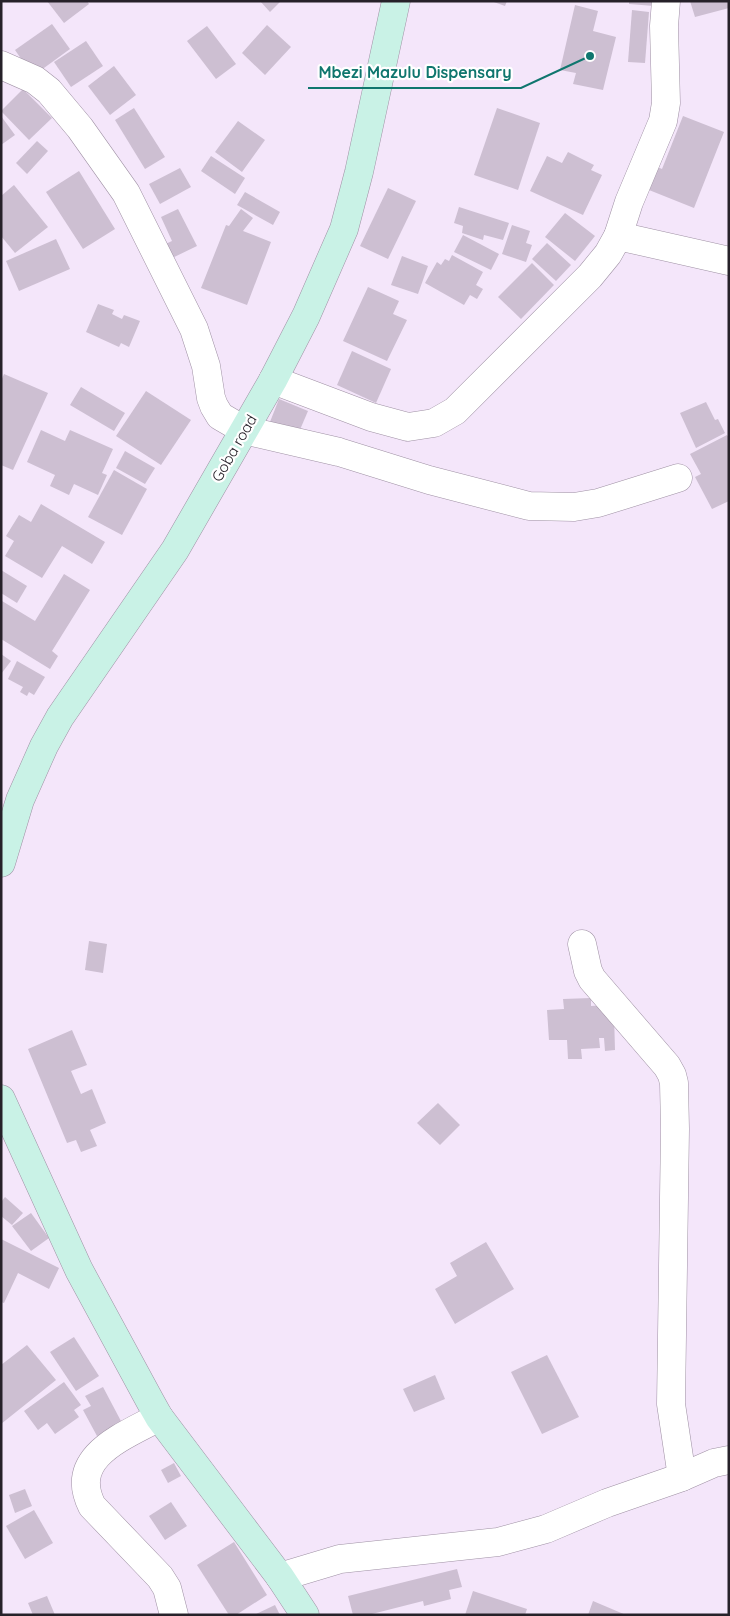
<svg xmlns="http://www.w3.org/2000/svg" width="730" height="1616" viewBox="0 0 730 1616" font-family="Quicksand,sans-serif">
<rect width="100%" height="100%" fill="#f4e6fa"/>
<g fill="#cdbfd2">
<path d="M47,1H87L89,4L64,23Z"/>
<path d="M260,1H281L270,12Z"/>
<path d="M491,1H507L505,6Z"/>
<path d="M629,1H654V6L629,4Z"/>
<path d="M690,1H729V8L695,17Z"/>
<path d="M575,5L598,11L593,31L616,37L603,90L573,84L576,73L560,70Z"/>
<path d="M632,10L649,12L645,63L628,62Z"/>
<path d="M52,24L70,49L33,76L15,50Z"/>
<path d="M267,25L291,47L265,75L242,53Z"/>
<path d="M207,26L236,64L216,79L187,41Z"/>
<path d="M86,41L103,66L71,87L54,62Z"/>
<path d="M114,66L136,95L110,115L88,86Z"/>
<path d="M23,89L52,118L29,140L1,111Z"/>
<path d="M134,108L165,157L145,169L115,120Z"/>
<path d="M497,108L540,123L518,190L474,175Z"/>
<path d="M1,116L15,135L1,145Z"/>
<path d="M683,116L724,132L694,208L644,188L653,165L662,169Z"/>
<path d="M238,121L265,140L242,172L215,152Z"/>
<path d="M37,141L48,151L27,174L16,163Z"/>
<path d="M568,152L594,165L591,170L602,175L583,215L530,191L547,156L562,163Z"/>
<path d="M211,156L245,178L235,194L201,171Z"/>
<path d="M180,168L191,187L160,204L149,184Z"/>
<path d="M79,171L115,229L83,249L46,192Z"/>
<path d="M14,185L48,227L15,253L1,236V196Z"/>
<path d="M388,188L416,201L388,259L360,246Z"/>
<path d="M245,192L280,212L273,225L237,205Z"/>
<path d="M459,207L509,223L503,240L484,235L483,240L462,233L463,226L454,223Z"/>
<path d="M178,209L197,246L166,261L159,247L172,241L161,217Z"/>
<path d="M241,209L253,218L243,231L271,242L247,305L201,288L226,225L229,226Z"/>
<path d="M565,213L595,236L575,261L545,237Z"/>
<path d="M512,225L530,231L526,243L532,245L526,262L502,254Z"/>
<path d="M463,235L499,254L491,270L454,252Z"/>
<path d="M56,239L70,269L19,291L6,261Z"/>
<path d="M547,243L571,265L556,281L532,259Z"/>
<path d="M452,255L483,272L476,285L483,289L477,299L470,295L464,305L425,283L437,262L441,265L445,259L449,261Z"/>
<path d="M402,256L428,266L418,294L391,285Z"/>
<path d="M532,263L554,285L521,319L498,297Z"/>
<path d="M368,287L399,301L393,314L407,320L387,361L343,341Z"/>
<path d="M98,304L114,310L112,314L122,319L124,315L140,321L129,347L121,343L119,347L86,332Z"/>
<path d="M352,351L391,369L376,403L337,385Z"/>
<path d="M4,374L48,393L13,470L1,465V381Z"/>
<path d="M81,387L125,413L114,431L70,405Z"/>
<path d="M146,391L191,420L161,465L116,436Z"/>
<path d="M279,399L308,411L296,439L268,427Z"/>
<path d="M706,402L715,420L718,419L725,433L696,448L680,413Z"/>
<path d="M41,430L65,441L70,430L113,449L102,473L107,475L98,495L74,484L69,495L50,486L55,475L27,462Z"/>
<path d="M727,435L729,438V501L712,509L695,477L701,474L690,454Z"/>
<path d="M125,451L155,468L145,484L116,468Z"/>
<path d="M114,470L147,489L122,535L88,517Z"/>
<path d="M41,504L105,542L92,564L62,546L42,578L5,556L14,541L6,536L19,515L31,522Z"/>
<path d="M1,570L27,586L17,603L1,593Z"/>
<path d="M64,574L90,590L52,651L58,656L50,669L1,639V603L2,601L35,621Z"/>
<path d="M1,654L11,661L1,674Z"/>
<path d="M17,661L45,677L34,695L29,692L27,696L20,692L23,687L8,679Z"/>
<path d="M89,941L107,944L103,973L85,970Z"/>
<path d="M591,998V1006L606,1005L614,1014L615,1050L605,1051L604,1038H599L600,1048L581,1049L582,1059H568L567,1040H549L547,1010L564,1009L563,999Z"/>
<path d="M72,1030L87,1065L71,1071L81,1094L92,1089L106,1123L90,1130L97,1146L81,1152L76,1140L67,1143L28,1049Z"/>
<path d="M438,1103L460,1125L440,1145L417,1123Z"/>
<path d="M5,1197L23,1213L12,1225L1,1216V1202Z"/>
<path d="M31,1213L49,1238L31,1251L12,1226Z"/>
<path d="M1,1239L59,1268L49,1289L18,1273L4,1303L1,1302Z"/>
<path d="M486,1242L514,1289L455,1324L435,1289L457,1276L450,1263Z"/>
<path d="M74,1337L99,1376L76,1391L50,1352Z"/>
<path d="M27,1345L56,1380L1,1424V1365Z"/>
<path d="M547,1355L579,1417L542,1434L511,1372Z"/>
<path d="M435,1375L445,1399L414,1412L403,1389Z"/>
<path d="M64,1382L81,1405L74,1410L79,1417L55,1434L47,1423L38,1430L24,1411Z"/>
<path d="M103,1387L122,1423L97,1436L83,1410L91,1406L85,1396Z"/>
<path d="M174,1463L181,1476L168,1483L161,1470Z"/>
<path d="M25,1489L32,1506L15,1513L9,1495Z"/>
<path d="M171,1502L187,1526L165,1540L149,1516Z"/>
<path d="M34,1510L53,1543L25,1559L6,1526Z"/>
<path d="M234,1542L267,1595L236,1615H229L197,1565Z"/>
<path d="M457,1569L462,1587L449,1590L451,1599L424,1606L423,1601L368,1615H353L348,1596Z"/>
<path d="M473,1591L527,1609L525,1615H465Z"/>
<path d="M47,1596L55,1615H33L28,1603Z"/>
<path d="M593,1601L626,1615H588Z"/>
<path d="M275,1605L280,1615H254Z"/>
</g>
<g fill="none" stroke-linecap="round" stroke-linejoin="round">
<g stroke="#9f91a4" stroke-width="29">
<g id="street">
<path d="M1,65L35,80L49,91L80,128L126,193L194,329L206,366L211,398L214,406L220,416L244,430L339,452L429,480L529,506L574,507L598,503L678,478"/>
<path d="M618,236L729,261"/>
<path d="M273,380L371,417L408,427L434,423L455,411L590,276L608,254L618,236L629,202L663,121L666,103L664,26L666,1"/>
<path d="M582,944L588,971L592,979L667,1066L672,1075L674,1083L675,1129L671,1404L682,1477"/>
<path d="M159,1417C125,1436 67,1456 92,1506L160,1577L167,1588L174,1615"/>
<path d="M280,1577L340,1559L498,1542L546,1529L607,1503L682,1477L714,1463L729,1460"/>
</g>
</g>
<g stroke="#9f91a4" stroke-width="29">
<g id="secondary">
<path d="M1,863L20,800L44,746L60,717L175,550L273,380L306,316L344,229L359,172L396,1"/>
<path d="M1,1099L79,1270L150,1401L159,1417L280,1577L305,1615"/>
</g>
</g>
<use href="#street" stroke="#fff" stroke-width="28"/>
<use href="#secondary" stroke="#c9f2e6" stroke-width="28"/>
</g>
<g text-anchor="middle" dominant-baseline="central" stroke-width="4.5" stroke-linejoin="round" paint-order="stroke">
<g font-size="15" fill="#262129" stroke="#fff">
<text transform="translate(234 448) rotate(-60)">Goba road</text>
</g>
</g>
<path fill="none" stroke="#0f766e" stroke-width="2" d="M590 56L521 88H308"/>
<circle fill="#0f766e" stroke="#fff" stroke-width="2" cx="590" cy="56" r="5"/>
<g font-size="16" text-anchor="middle" font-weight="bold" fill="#0f766e" stroke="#fff" stroke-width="4.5" stroke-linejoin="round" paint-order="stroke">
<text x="415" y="78">Mbezi Mazulu Dispensary</text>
</g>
<rect width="730" height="1616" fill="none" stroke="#262129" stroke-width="5"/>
</svg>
